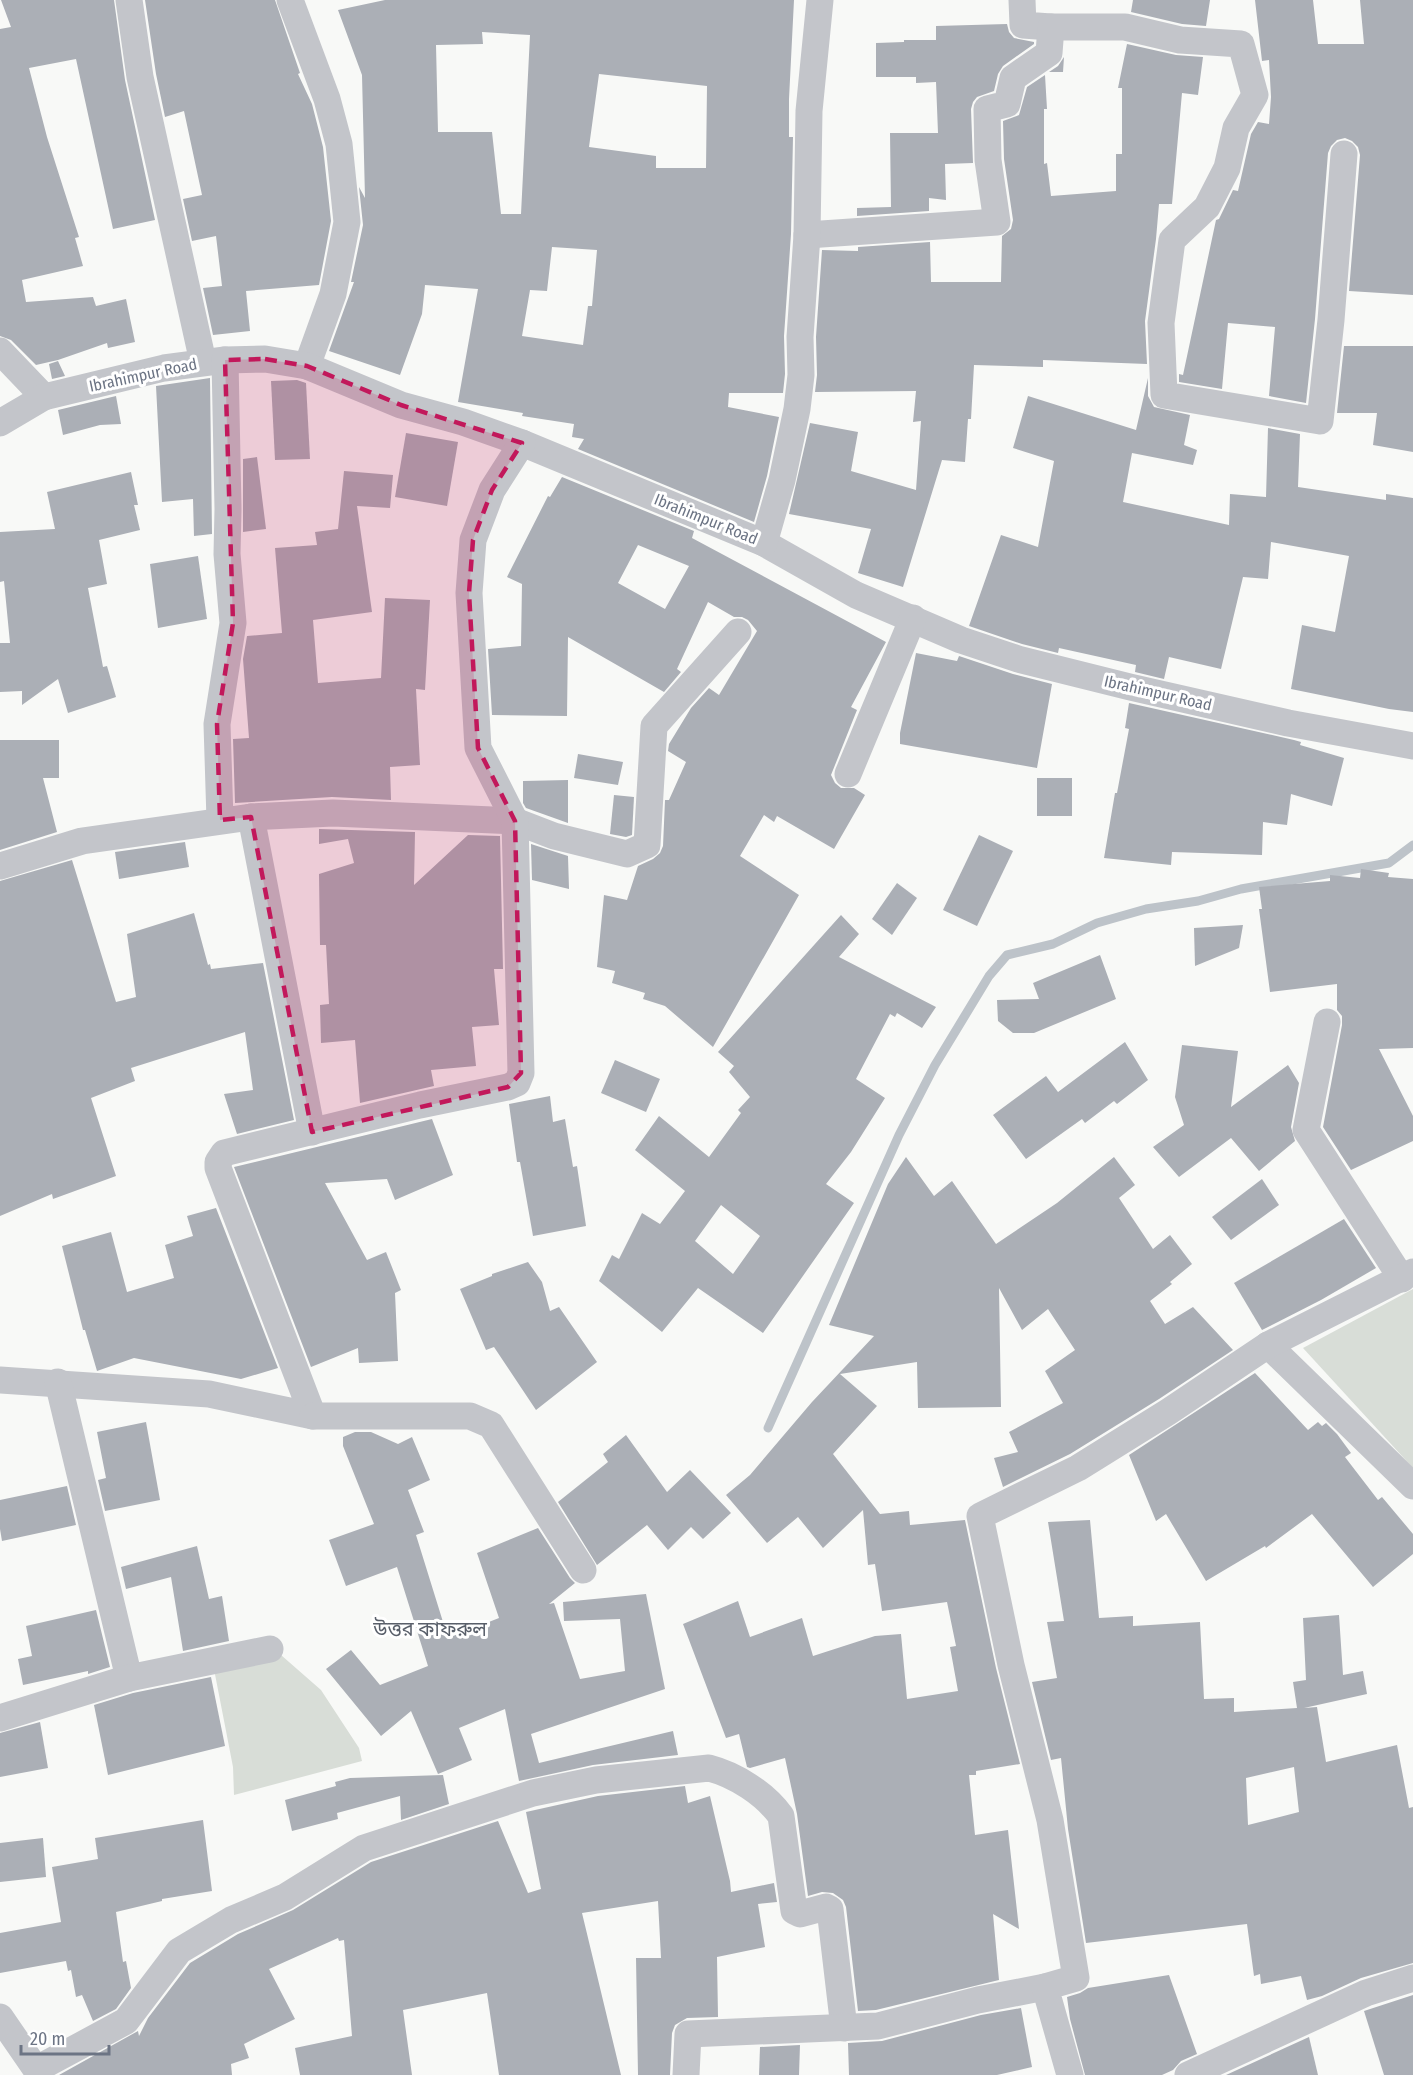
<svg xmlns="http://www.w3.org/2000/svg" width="1413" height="2075" viewBox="0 0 1413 2075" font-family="'Fira Sans Condensed','Noto Sans Bengali',sans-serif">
<rect width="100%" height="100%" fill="#f8f9f7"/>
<g fill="#d8ddd7">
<path d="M1413,1289V1468L1303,1348Z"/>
<path d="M281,1655L321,1690L359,1748L362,1761L234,1795L233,1767L213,1664Z"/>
</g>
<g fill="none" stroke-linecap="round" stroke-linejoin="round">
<path stroke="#bdc3c9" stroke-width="9" d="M768,1428L899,1135L935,1065L989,976L1007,955L1053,944L1097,923L1146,909L1198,901L1241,889L1389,863L1413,845"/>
</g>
<g fill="#abafb6" fill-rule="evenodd">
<path d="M1,0H114L125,80L155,220L113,229L76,59L29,68L47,137L79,237L75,238L83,266L22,280L26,302L93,297L96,306L126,299L135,342L108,348L107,343L58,360L36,365L11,340L0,336V29L11,27Z"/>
<path d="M145,0H275L300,73L298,74L312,104L323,147L331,221L319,285L246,291L250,331L213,335L203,288L222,286L216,236L192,241L183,199L202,195L184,111L165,117L156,74Z"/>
<path d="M385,0H794L789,99V137H793L791,234L784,336L785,374L783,393H729L728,407L779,417L767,476L754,522L578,449L584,439L572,437L574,424L522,416L523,413L458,402L478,289L425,285L422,314L400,375L329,351L354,282H351L363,225L359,187L365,198L362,75L338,10ZM482,32L530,35L521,214H501L492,132H438L436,45L483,44ZM599,74L707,86L706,168H656V156L589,147ZM552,247L597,250L592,306H588L583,345L522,336L530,290L547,291Z"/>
<path d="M1133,0H1210L1206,26L1182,24L1131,12Z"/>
<path d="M1255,0H1313L1318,44H1364L1360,0H1413V295L1349,291L1360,155L1358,147L1352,141L1345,138L1337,140L1331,146L1328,153L1315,319L1306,403L1269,396L1275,327L1228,323L1222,389L1179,382V374L1183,375L1216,220L1219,219L1233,190L1238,191L1251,134L1258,122L1269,124L1271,97L1269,60L1262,61Z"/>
<path d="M1007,24L1009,32L1014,38L1034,42V44L1003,66L998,74L994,91L977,97L973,102L971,109L973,163L945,164L946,200L929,198V211L857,216V208L891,207L890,133H938L936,82L916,83V77H876V43L904,42V40H936V26Z"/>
<path d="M1127,44L1176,55L1203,57L1198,95L1182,93L1172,204H1159L1156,239L1145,321L1147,364L1043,360V367L974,365L971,419H968L965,462L942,460L903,587L858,573L871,529L789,514L810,423L858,432L851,471L916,490L921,421L913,422L916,391L815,392L817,375L816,337L822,250L858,251V247L930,242L931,282H1001L1002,236L1011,229L1013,220L1004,159L1003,121L1019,115L1027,87L1045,75L1047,109H1044V164L1047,163L1051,196L1116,191V154H1122V88H1118Z"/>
<path d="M1064,57L1063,72H1049L1058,66Z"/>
<path d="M1344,346H1413V452L1373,445L1377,413H1337Z"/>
<path d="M58,361L65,376L52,379L49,364Z"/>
<path d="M210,378L212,534L194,536L193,499L162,502L156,386Z"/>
<path d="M1148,378V396L1154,407L1190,415L1184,445L1197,450L1193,465L1132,453L1123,502L1229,525L1230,494L1266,497L1268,428L1300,434L1298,487L1386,500V494L1413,498V712L1389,709L1291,689L1302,625L1335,632L1349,556L1271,542L1268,579L1243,577L1221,669L1169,657L1164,679L1135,672L1136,665L1059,648L1058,653L1022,644L969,626L1001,535L1038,547L1054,461L1013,448L1028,396L1136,430Z"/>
<path d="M297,380L306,383L310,459L275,460L271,381Z"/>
<path d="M116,396L121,424L100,425L63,435L58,410Z"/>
<path d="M406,433L458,442L447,506L395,497Z"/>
<path d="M257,457L266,529L243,532V459Z"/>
<path d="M344,471L393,475L390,508L357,506L372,612L313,620L318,683L381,678L385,598L430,600L425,690L416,689L420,765L390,767L391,800L332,797L235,803L233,739L249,738L243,659L247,636L282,633L275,548L317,545L315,532L338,529Z"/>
<path d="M131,472L138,505H134L140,530L99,540L107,584L88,588L103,667L107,666L116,697L68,713L58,679L22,705V691L0,692V643H10L4,581L0,582V532L55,529L47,492Z"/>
<path d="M562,477L694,531L692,538L886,642L851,707L857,710L831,775L835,783L841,788H854L865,795L834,849L777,816L774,822L764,815L740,856L799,895L713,1047L665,1006L643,999L645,993L612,983L615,971L597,967L604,895L627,900L638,866L653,859L660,853L663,846L665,800H669L686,762L668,751L669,744L691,708L709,688L719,695L757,631L748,620L742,617H734L708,602L677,669L681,672L664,692L568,637L567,716L492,715L488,649L521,646L522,584L507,577L548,496L550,497ZM638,545L689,566L665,609L618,583Z"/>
<path d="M198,556L207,619L158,628L150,564Z"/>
<path d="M916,653L957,661L959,656L1013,674L1052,684L1037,768L900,744V733Z"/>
<path d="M1129,703L1294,740L1301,742L1300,745L1344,758L1332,806L1291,794L1287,825L1263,822L1262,855L1172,852L1171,865L1104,858L1115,793H1117L1129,729L1125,728Z"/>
<path d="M0,740H59V778H43L57,832L0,850Z"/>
<path d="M578,754L623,762L618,785L574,778Z"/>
<rect x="1037" y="778" width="35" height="38"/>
<path d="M568,780V823L526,808L523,803V781Z"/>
<path d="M614,795L634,797L632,835L626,837L610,834Z"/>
<path d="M319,829L415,832L414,885L468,835L500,836L503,969H494L499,1025L472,1027L476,1066L431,1070L434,1086L360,1103L355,1040L321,1043L320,1005L329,1004L326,945H320L319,874L354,863L348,839L319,844Z"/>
<path d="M979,835L1013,851L977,926L943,910Z"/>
<path d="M185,842L189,867L119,879L115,852Z"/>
<path d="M531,844L568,856L569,889L532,880Z"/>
<path d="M72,860L116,1002L136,997L127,934L194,913L208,965L210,964L211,969L263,963L294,1120L237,1134L224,1094L253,1090L245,1032L131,1068L135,1081L91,1098L116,1176L53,1199L52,1194L0,1216V881Z"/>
<path d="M1361,869L1389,873L1388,877L1413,879V1048L1379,1049L1413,1116V1141L1351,1170L1323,1127L1342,1025V1016L1337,1010V984L1270,992L1259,909H1262L1259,887L1330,881V875L1360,878Z"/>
<path d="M897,883L917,898L892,935L872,919Z"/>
<path d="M841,915L859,934L839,957L936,1007L922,1028L897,1013L895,1017L890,1014L856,1079L885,1098L851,1152L826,1184L854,1203L763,1333L698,1288L662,1332L599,1281L612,1255L619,1259L642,1213L660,1224L685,1191L635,1150L659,1116L709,1157L741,1113L738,1110L750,1097L729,1072L734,1066L718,1052ZM721,1205L760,1236L733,1274L695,1241Z"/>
<path d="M1243,925L1239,948L1195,966L1194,928Z"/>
<path d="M1100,955L1116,999L1034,1033H1013L998,1021L997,1000L1039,999L1033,983Z"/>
<path d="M1125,1042L1148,1080L1117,1104L1114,1101L1085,1123L1082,1119L1026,1159L993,1115L1046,1076L1058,1092Z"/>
<path d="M1182,1045L1238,1051L1231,1107L1288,1065L1299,1083L1291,1127L1295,1141L1259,1171L1231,1138L1179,1177L1153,1147L1184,1125L1175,1097Z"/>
<path d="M615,1060L660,1079L646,1112L601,1093Z"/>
<path d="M550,1096L553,1122L565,1119L573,1167L577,1166L586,1226L533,1236L520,1162H517L509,1104Z"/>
<path d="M432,1119L453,1175L395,1200L387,1179L325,1183L367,1260L386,1252L401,1290L395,1293L398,1361L359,1363L358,1348L311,1367L234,1167Z"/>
<path d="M906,1157L934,1196L952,1181L996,1244L1057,1203L1114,1157L1135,1185L1119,1198L1153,1249L1170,1235L1192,1264L1170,1282L1172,1284L1150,1301L1165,1324L1193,1307L1233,1350L1159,1399L1070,1454L1003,1487L994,1458L1018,1452L1009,1432L1063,1403L1045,1371L1075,1350L1048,1309L1022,1330L999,1288L1001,1407L918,1408L917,1362L840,1374L877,1406L833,1454L880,1514L909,1511L910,1525L965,1520L996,1668L1020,1764L976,1771V1775H969L975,1835L1008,1830L1019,1929L993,1914L999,1980L876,2010L858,2011L846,1907L843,1900L833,1893L822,1892L808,1896L797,1814L785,1758L750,1768L747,1767L739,1734L726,1738L683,1624L738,1601L750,1637L802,1618L813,1656L875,1636L901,1634L907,1699L958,1691L950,1647L956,1646L947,1602L882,1611L875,1564L868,1565L863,1510L823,1548L798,1517L767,1543L726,1495L750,1475L812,1402L874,1336L829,1325L888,1184Z"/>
<path d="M1262,1179L1279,1205L1231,1240L1212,1217Z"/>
<path d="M216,1208L278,1368L241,1379L134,1358L97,1371L85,1330H83L62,1246L111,1232L127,1292L174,1278L165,1245L193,1236L187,1216Z"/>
<path d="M1344,1219L1376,1268L1321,1300L1262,1330L1234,1283Z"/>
<path d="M528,1262L542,1282L550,1311L559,1307L597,1362L536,1410L494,1347L486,1350L460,1289L492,1276V1274Z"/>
<path d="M1255,1373L1308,1430L1318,1422L1322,1426L1326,1423L1337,1434L1351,1453L1345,1457L1378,1500L1382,1497L1413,1534V1554L1373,1587L1312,1514L1266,1548L1265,1546L1206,1581L1166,1514L1156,1521L1129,1455Z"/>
<path d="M146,1422L160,1500L105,1511L98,1480L106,1478L97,1432Z"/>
<path d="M355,1432H371L398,1444L412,1437L430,1480L408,1490L424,1532L416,1535L448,1638L499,1618L477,1553L538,1528L570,1578L575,1583L549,1604L554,1603L580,1679L625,1671L620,1619L564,1621L563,1602L646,1594L665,1689L531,1734L539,1763L673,1731L678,1755L593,1765L519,1781L505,1709L459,1728L472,1760L438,1774L411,1711L381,1736L326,1669L351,1650L380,1685L428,1666L397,1567L346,1586L329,1540L374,1524L343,1446V1437Z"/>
<path d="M626,1435L667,1492L690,1470L731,1513L703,1539L691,1527L668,1550L647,1525L597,1565L558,1502L608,1462L603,1454Z"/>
<path d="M67,1486L76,1525L2,1541L0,1529V1500Z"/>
<path d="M1090,1520L1099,1618L1133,1616V1626L1200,1622L1204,1699L1234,1698V1712L1297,1708L1293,1682L1306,1680L1303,1618L1339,1615L1343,1675L1363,1671L1367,1694L1304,1708L1317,1707L1326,1762L1397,1745L1409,1808L1413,1807V1963L1361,1978L1322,1996L1307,2000L1301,1976L1261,1984L1260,1974L1254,1976L1247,1924L1086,1943L1068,1829L1061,1758L1051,1760L1032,1682L1057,1678L1047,1622L1064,1621L1048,1522ZM1294,1767L1299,1812L1248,1825L1246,1778Z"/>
<path d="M197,1546L209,1599L222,1596L229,1641L183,1651L171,1577L126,1589L121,1567Z"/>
<path d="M96,1610L110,1667L88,1674V1671L23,1685L18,1659L32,1656L26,1626Z"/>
<path d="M211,1677L225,1746L108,1775L94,1705L133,1693Z"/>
<path d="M40,1722L48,1768L0,1777V1733Z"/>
<path d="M443,1775L449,1804L401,1820L400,1796L337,1813L338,1819L292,1831L285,1800L336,1786L335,1782L350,1778Z"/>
<path d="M685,1786L688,1803L710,1796L730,1881L731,1892L774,1883L777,1902L758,1904L765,1947L717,1957L718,2017L687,2018L675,2025L672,2033L670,2075H638L636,1958H661L658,1901L582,1913L621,2075H499L487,1993L403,2010L412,2075H300L295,2048L352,2036L344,1940L339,1941L338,1938L269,1969L295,2019L244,2044L249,2058L231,2064L232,2075H59L138,2031L139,2036L148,2018L190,1963L238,1934L293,1910L371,1862L498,1821L528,1893L541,1889L526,1812L598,1796Z"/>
<path d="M203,1820L212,1891L162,1899V1901L116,1912L123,1962L126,1961L131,1988L116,2009L93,2021L82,1995L76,1997L71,1970L68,1971L66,1961L0,1973V1933L61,1922L52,1867L98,1859L95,1838Z"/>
<path d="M43,1838L46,1877L0,1882V1843Z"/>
<path d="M1169,1975L1197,2054L1181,2061L1173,2070L1162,2075H1085L1070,2019L1067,1997L1080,1993L1088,1988Z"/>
<path d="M1413,1995V2075H1384L1364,2011Z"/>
<path d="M1021,2008L1032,2067L997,2075H849L848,2043L882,2041L981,2015Z"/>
<path d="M1309,2037L1318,2075H1226Z"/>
<path d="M800,2045L799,2075H759L760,2047Z"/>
</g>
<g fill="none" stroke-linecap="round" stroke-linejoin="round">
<g stroke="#c3c5ca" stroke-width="27">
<path d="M129,0L140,77L203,362"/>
<path d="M290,0L327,99L339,144L347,222L333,294L307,366"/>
<path d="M1022,0L1023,25L1051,27"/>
<path d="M807,235L997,222L988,160L987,109L1007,104L1013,78L1049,53L1051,27H1125L1180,40L1241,44L1255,95L1236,128L1227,168L1207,207L1172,240L1161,323L1164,395L1320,421L1331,320L1344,154"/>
<path d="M0,351L44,397"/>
<path d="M0,423L44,397L164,368L225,360L265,359L307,366L401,405L463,422L522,443L764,543L856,595L961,640L1018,659L1130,687L1288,723L1413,746"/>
<path d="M764,543L782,480L797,409L801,375L800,337L807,235L809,111L820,0"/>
<path d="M848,774L913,618"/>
<path d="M251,817L312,1132"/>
<path d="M220,820L217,724L233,623L227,554L228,509L225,360"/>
<path d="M0,866L82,841L251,817L333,813L515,821L554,836L627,854L647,845L654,726L738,632"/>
<path d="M1327,1022L1306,1130L1402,1279"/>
<path d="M1268,1345L1413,1486"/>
<path d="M0,1380L209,1394L313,1416L218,1168V1162L224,1153L420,1105L508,1087L517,1083L521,1073L515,821L478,748L469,593L473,540L492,490L522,443"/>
<path d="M58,1382L129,1678"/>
<path d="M313,1416H470L491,1425L583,1570"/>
<path d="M0,1718L129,1678L270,1649"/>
<path d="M0,2017L40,2075"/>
<path d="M37,2069L126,2021L179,1951L231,1920L285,1897L364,1848L533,1793L596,1780L709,1768C736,1775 765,1794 781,1816L794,1911L800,1914L826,1907L830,1909L844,2028"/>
<path d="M686,2075L688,2034L878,2026L978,2000L1045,1987"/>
<path d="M1070,2075L1045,1987L1076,1978L1050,1820L1011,1665L980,1516L1078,1468L1168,1412L1268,1345L1413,1272"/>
<path d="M1188,2075L1366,1993L1413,1978"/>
</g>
</g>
<path fill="#c2185b" fill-opacity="0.2" stroke="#c2185b" stroke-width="4.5" stroke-dasharray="12 8" stroke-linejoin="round" d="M265,359L307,366L401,405L522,443L492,490L473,540L469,593L478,748L515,821L521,1073L508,1087L312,1132L251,817L220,820L217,724L233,623L225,360Z"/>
<g text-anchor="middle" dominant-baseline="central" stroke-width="6" stroke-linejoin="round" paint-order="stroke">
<g font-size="16" fill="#6c7484" stroke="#fff">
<text transform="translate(143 375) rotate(-12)">Ibrahimpur Road</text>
<text transform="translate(706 519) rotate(22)">Ibrahimpur Road</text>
<text transform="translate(1158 693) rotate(13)">Ibrahimpur Road</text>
</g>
<g font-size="20" fill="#595f6a" stroke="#fff">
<text x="430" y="1629">উত্তর কাফরুল</text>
</g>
</g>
<path d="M21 2045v9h88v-9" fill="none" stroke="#6c7484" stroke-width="3"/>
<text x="30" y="2045" font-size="18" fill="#6c7484" stroke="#ffffff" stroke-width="4.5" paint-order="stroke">20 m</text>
</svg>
